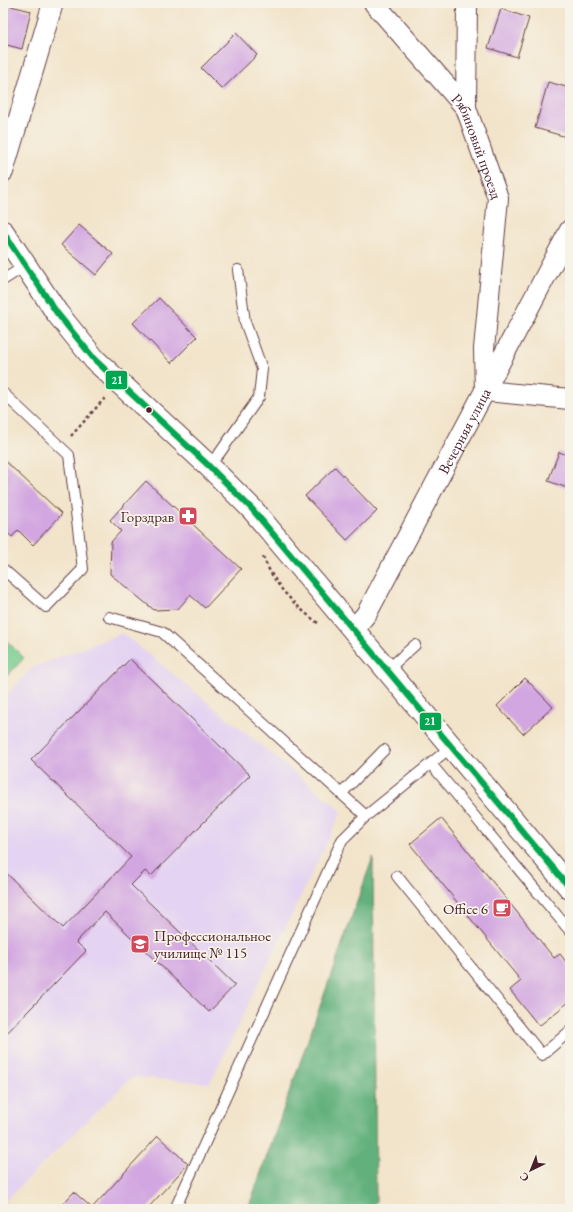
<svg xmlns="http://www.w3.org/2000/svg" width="573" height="1212" viewBox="0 0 573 1212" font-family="'EB Garamond',serif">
<rect width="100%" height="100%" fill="#f7f3e8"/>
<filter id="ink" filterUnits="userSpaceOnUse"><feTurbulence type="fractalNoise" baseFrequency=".025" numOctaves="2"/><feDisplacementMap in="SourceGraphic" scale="8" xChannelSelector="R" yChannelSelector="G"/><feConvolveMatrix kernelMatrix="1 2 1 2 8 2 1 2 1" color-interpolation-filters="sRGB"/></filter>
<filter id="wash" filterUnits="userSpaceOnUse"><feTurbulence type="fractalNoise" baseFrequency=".012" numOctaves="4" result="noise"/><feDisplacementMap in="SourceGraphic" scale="16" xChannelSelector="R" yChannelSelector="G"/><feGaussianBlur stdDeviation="0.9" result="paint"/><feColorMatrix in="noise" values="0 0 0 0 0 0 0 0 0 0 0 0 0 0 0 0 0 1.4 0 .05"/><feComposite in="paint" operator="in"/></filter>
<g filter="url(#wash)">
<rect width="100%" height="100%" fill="#f2e4ca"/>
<path fill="#e4d3f2" d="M122,633L342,811L210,1083L132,1077L3,1203V699L32,668Z"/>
<path fill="#79ce92" stroke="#62765e" d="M3,637L24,658L3,680Z"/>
<path fill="#62b17c" stroke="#566854" d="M373,857L376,1202L369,1209H248Z"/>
<g id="blocks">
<g fill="#d2a6e1">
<path d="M3,4L31,11L22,49L3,44Z"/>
<path d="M501,9L529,18L517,57L488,48Z"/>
<path d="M236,33L257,55L222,89L201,68Z"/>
<path d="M548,82L570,88V138L535,128Z"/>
<path d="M79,225L113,254L96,275L61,245Z"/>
<path d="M159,298L197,337L171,363L133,323Z"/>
<path d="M559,452L570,456V489L548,481Z"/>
<path d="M3,459L62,514L33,545L18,530L12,537L3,529Z"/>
<path d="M335,467L377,511L347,540L305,496Z"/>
<path d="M146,481L241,569L205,608L190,595L178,609L154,610L110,574L111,542L121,531L110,520Z"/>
<path d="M130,659L250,775L151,876L145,871L131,885L235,985L209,1012L105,912L76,942L86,951L3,1037V870L63,928L131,857L31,760Z"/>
<path d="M525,678L553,707L523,734L497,706Z"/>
<path d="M441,818L554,958L560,954L570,967V1001L539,1026L510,990L521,981L410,844Z"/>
<path d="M158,1136L188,1164L147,1209H58L74,1192L92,1208Z"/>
</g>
</g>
</g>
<g filter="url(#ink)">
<use href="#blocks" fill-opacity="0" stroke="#633d43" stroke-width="1"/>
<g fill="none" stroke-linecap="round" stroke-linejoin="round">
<g stroke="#633d43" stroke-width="12">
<g id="lane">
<path d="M3,280L25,266"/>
<path d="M3,393L69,455L83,569L46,607L3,569"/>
<path d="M208,465L219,454L259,397L262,369L245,322L238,270"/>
<path d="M109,617L162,632L366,816L451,747"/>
<path d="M387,670L415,645"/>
<path d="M431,764L570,931"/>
<path d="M341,794L384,750"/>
<path d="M397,876L542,1055L570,1031"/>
<path d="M175,1209L342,840L366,816"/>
</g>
</g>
<g stroke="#633d43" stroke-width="22">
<g id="street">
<path id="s1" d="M374,3L466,108L498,198L484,349L485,391L570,399"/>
<path d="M466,108L467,3"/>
<path d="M3,172L53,3"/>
<path id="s2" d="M354,629L367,613L570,230"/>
</g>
</g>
<g stroke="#633d43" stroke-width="24">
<path id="secondary" d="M3,232L57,313L95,360L208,465L252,509L570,888"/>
</g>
<g stroke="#633d43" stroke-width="2.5" stroke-dasharray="3 3" stroke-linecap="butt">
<path d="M71,436L105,398"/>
<path d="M263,557C276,587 292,603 319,624"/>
</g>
<use href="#lane" stroke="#fff" stroke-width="10"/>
<use href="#street" stroke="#fff" stroke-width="20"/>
<use href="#secondary" stroke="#fff" stroke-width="22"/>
<g stroke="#f7f3e8" stroke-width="9">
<path id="bus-1" d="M3,232L57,313L95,360L208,465L252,509L570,888"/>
</g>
<use href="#bus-1" stroke="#00a651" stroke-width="6"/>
</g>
</g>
<defs>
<g id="pharmacy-square" transform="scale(1)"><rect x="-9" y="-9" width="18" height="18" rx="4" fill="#d1495b" stroke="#f7f3e8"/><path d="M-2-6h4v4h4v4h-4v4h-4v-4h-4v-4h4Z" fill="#fff"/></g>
<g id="cafe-square" transform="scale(1)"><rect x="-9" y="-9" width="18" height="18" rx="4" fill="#d1495b" stroke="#f7f3e8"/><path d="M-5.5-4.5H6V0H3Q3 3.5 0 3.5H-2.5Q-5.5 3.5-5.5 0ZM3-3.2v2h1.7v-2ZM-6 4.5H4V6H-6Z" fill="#fff"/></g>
<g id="university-square" transform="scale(1)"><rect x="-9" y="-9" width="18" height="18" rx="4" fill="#d1495b" stroke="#f7f3e8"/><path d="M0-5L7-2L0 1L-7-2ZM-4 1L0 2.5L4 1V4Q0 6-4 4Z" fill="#fff"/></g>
</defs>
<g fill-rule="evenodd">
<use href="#pharmacy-square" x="188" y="516"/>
<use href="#cafe-square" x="502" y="908"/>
<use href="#university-square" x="140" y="944"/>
</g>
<circle fill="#4a1f2b" stroke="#f7f3e8" stroke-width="1.5" cx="149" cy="410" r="3.5"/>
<g text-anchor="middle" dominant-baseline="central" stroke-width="3.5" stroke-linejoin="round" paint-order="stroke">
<g font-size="15" fill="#4a1f2b" stroke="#f7f3e8">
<text stroke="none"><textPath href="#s1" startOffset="179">Рябиновый проезд</textPath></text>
<text stroke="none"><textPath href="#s2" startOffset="227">Вечерняя улица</textPath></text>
</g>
<g font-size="15" fill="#4a1f2b" stroke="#f7f3e8" text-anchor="end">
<text x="174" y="516">Горздрав</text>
<text x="488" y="908">Office 6</text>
<text x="154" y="935" text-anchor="start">Профессиональное<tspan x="154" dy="17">училище № 115</tspan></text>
</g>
</g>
<g stroke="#f7f3e8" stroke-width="1.5">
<rect x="105" y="370" width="23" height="20" rx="4" fill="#00a651"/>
<rect x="419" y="712" width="23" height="19" rx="4" fill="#00a651"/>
</g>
<g font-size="11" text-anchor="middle" font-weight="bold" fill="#fff">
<text x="117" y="384">21</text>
<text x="430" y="725">21</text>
</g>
<rect width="573" height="1212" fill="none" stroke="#f7f3e8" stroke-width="16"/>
<g transform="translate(531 1170) rotate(223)" stroke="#f7f3e8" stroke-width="3" paint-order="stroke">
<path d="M0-3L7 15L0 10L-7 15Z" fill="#4a1f2b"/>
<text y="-6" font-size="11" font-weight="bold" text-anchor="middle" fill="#4a1f2b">С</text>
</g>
</svg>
